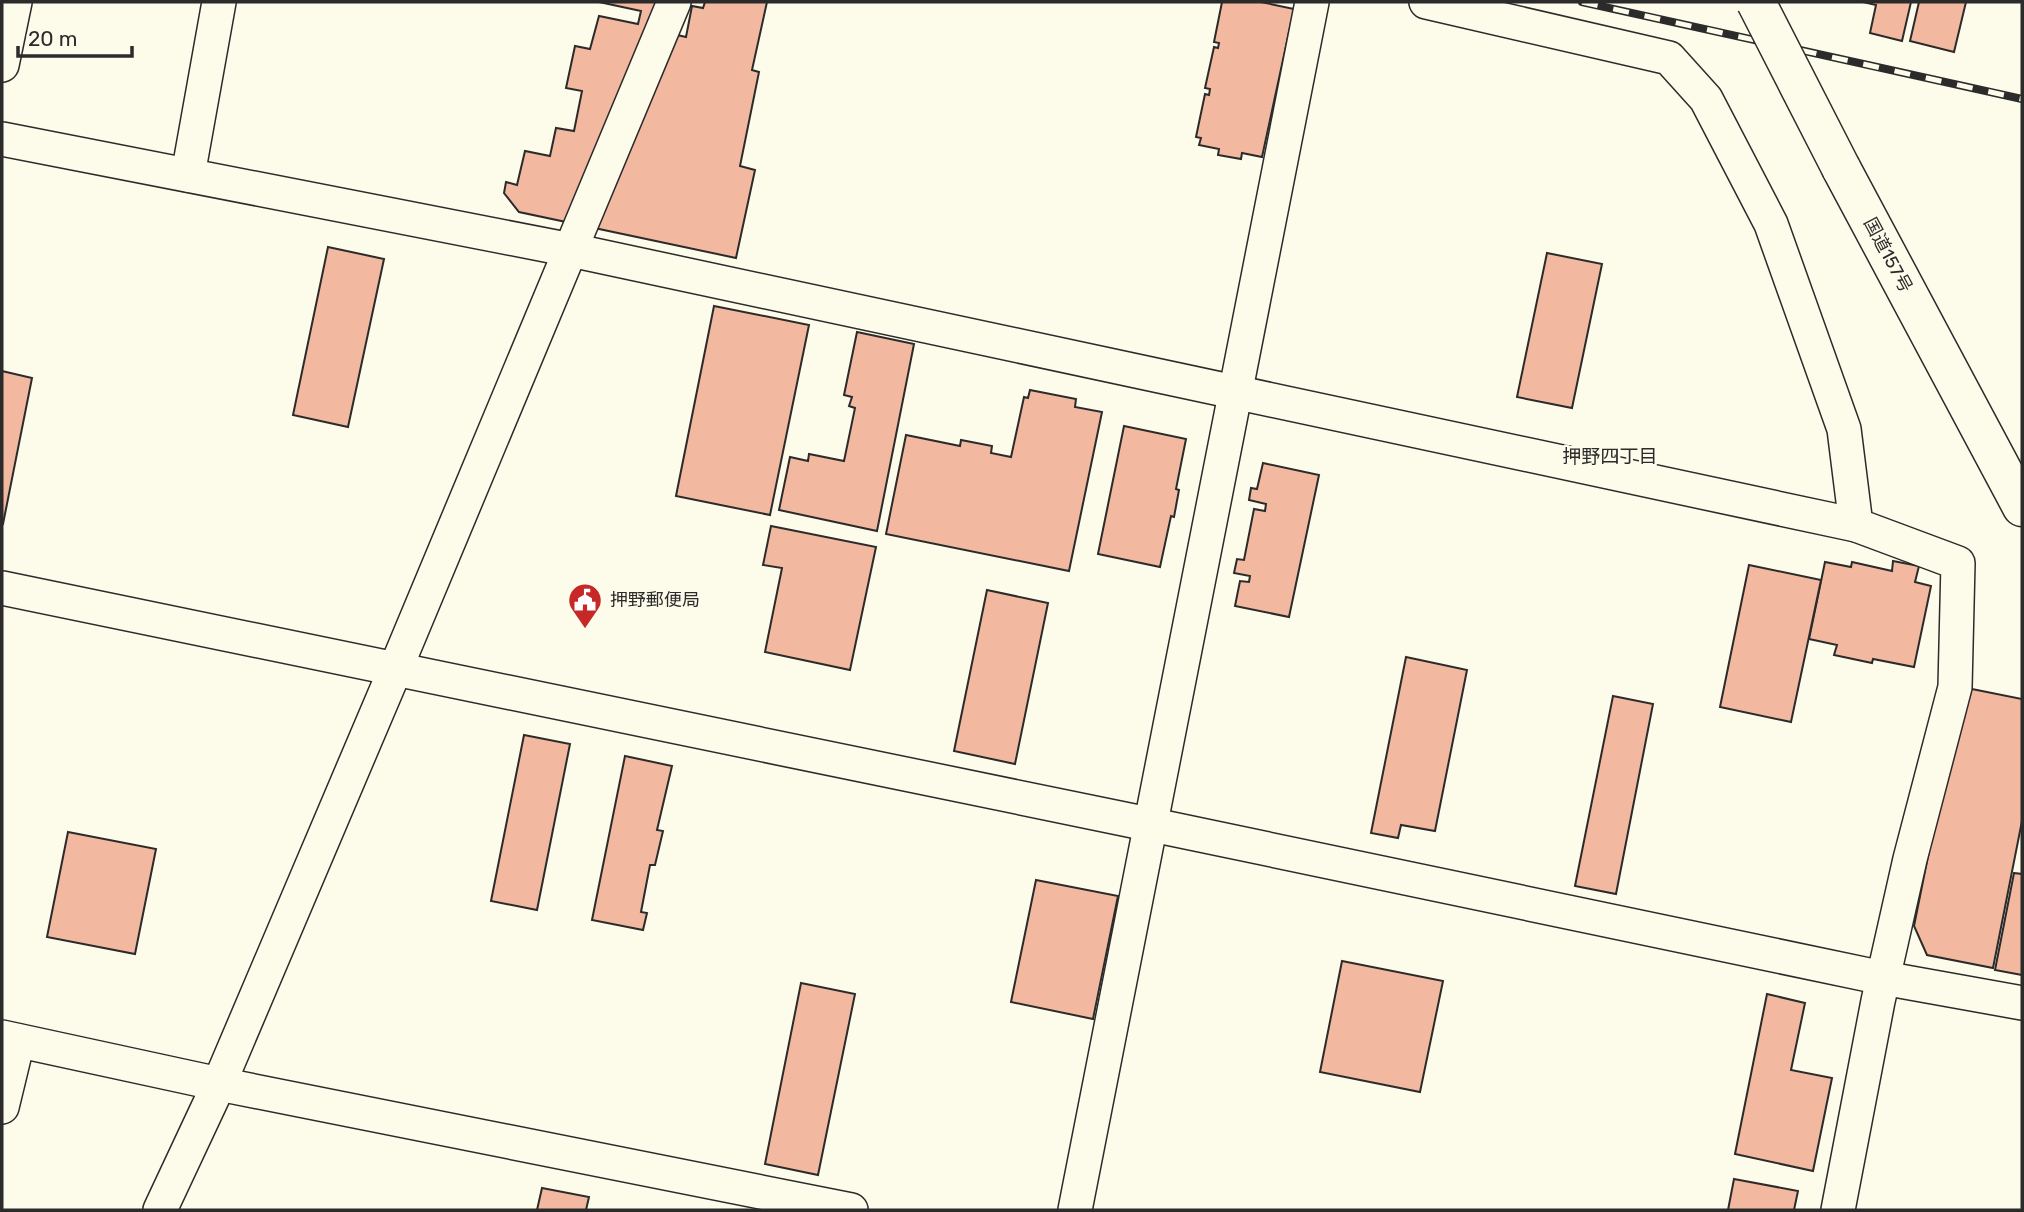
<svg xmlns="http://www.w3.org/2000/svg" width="2024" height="1212" viewBox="0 0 2024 1212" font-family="Rubik,'Noto Sans JP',sans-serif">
<rect width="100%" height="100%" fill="#fdfbea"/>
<g fill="#f2b8a0" stroke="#2b2b2b" stroke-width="2">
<path d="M599,2H672L651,29L686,37L692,6L703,8L705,2H767L752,70L759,72L740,166L755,170L736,258L519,212L504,193L506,182L517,185L525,151L550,156L556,128L574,131L582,91L566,88L575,46L590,49L599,16L638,24L641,11Z"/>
<path d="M1222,2H1261L1294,9L1262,157L1242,153L1241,159L1218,155L1219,149L1199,145L1201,138L1196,137L1205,94L1209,95L1210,89L1205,88L1214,47L1218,48L1219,43L1214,42Z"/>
<path d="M1863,2H1911L1902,41L1870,33L1876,5Z"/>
<path d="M1919,2H1966L1954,52L1910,41Z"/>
<path d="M328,247L384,259L348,427L293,415Z"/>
<path d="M1547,253L1602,264L1572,408L1517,397Z"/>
<path d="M714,306L809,325L770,515L676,496Z"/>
<path d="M857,332L914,344L877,531L779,510L790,457L808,461L809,454L844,461L855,408L849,406L852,397L844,395Z"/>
<path d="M2,371L32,378L3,524H2Z"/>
<path d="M1030,390L1076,399L1075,407L1102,412L1069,571L886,534L906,435L960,446L961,440L992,446L991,453L1011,457L1024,397L1028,398Z"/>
<path d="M1124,426L1186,439L1176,489L1179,490L1174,517L1171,516L1160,567L1098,554Z"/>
<path d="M1263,463L1319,475L1289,617L1235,606L1240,581L1249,582L1250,576L1234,573L1237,559L1244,560L1254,509L1265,511L1266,504L1249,500L1251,488L1257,489Z"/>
<path d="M771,526L876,547L850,670L765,652L782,568L763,565Z"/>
<path d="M1893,561L1919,566L1915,582L1931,586L1914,667L1873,659L1872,663L1834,655L1837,645L1809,639L1825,562L1851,567L1852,562L1892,571Z"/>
<path d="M1749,565L1821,580L1791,722L1720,707Z"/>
<path d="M987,590L1048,603L1015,764L954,751Z"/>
<path d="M1406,657L1467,670L1435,831L1401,825L1398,838L1371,833Z"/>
<path d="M1962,687L2022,699V821L1993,968L1927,955L1914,926Z"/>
<path d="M1613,696L1653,704L1616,894L1575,886Z"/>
<path d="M524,735L570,744L537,910L491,901Z"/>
<path d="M625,756L672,766L657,830L663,831L655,865H650L641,912L647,913L643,930L592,920Z"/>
<path d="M68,832L156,849L135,954L47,937Z"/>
<path d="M2014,873L2022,874V975L1995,970Z"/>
<path d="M1036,880L1118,896L1093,1019L1011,1002Z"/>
<path d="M1342,961L1443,981L1420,1092L1320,1072Z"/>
<path d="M801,983L855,994L818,1175L765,1164Z"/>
<path d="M1767,994L1805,1003L1791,1070L1832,1078L1813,1171L1735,1154Z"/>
<path d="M1734,1179L1798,1191L1794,1210H1728Z"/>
<path d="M542,1188L589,1197L586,1210H537Z"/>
</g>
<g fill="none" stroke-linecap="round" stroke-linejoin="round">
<g stroke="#2b2b2b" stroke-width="36">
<g id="street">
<path d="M1426,2L1669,58L1706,99L1771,224L1844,429L1856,525L1958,563L1955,687L1910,859L1878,1001L1838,1210"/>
<path d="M2,65L15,2"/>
<path d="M2,139L571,250L1856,525"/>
<path d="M188,175L219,2"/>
<path d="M2,588L1148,824L1883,978L2022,1003"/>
<path d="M2,1037L219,1084L851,1210"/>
<path d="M2,1107L18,1041"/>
<path d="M160,1210L219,1084L395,670L674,2"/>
<path d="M1075,1210C1151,807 1234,405 1312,2"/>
</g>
</g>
<g stroke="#2b2b2b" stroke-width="41">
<path id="highway" d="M1841,168L2022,507"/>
</g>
<use href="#street" stroke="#fdfbea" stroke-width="33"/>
<use href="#highway" stroke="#fdfbea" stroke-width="38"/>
<g stroke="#2b2b2b" stroke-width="8">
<path id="rail" d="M1582,2L2022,99"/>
</g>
<use href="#rail" stroke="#fdfbea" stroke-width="5" stroke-dasharray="16" stroke-linecap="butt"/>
<g stroke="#2b2b2b" stroke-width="41" stroke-linecap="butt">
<path id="highway-bridge" d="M1756,2L1841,168"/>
</g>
<use href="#highway-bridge" stroke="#fdfbea" stroke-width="38"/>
</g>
<defs>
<g id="civic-pin" transform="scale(1.75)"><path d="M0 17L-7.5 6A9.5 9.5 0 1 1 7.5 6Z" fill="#c62828" stroke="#fdfbea"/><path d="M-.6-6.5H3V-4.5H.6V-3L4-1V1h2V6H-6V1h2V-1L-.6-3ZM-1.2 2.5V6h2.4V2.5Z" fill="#fff"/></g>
</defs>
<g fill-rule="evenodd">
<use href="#civic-pin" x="585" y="600"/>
</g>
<g text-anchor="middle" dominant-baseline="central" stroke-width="5" stroke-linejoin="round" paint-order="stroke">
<g font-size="18" fill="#2b2b2b" stroke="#fdfbea">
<text transform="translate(1888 255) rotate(62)">国道157号</text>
</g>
<g font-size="18" fill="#2b2b2b" stroke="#fdfbea" text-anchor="start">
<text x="610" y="600">押野郵便局</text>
</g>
<g font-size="19" fill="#2b2b2b" stroke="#fdfbea">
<text x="1610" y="456">押野四丁目</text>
</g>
</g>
<rect width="2024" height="1212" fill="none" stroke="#2b2b2b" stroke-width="7"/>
<path d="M18 46v10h114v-10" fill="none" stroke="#2b2b2b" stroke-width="3.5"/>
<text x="28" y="46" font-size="21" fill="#2b2b2b" stroke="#fdfbea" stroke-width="5" paint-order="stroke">20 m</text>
</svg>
